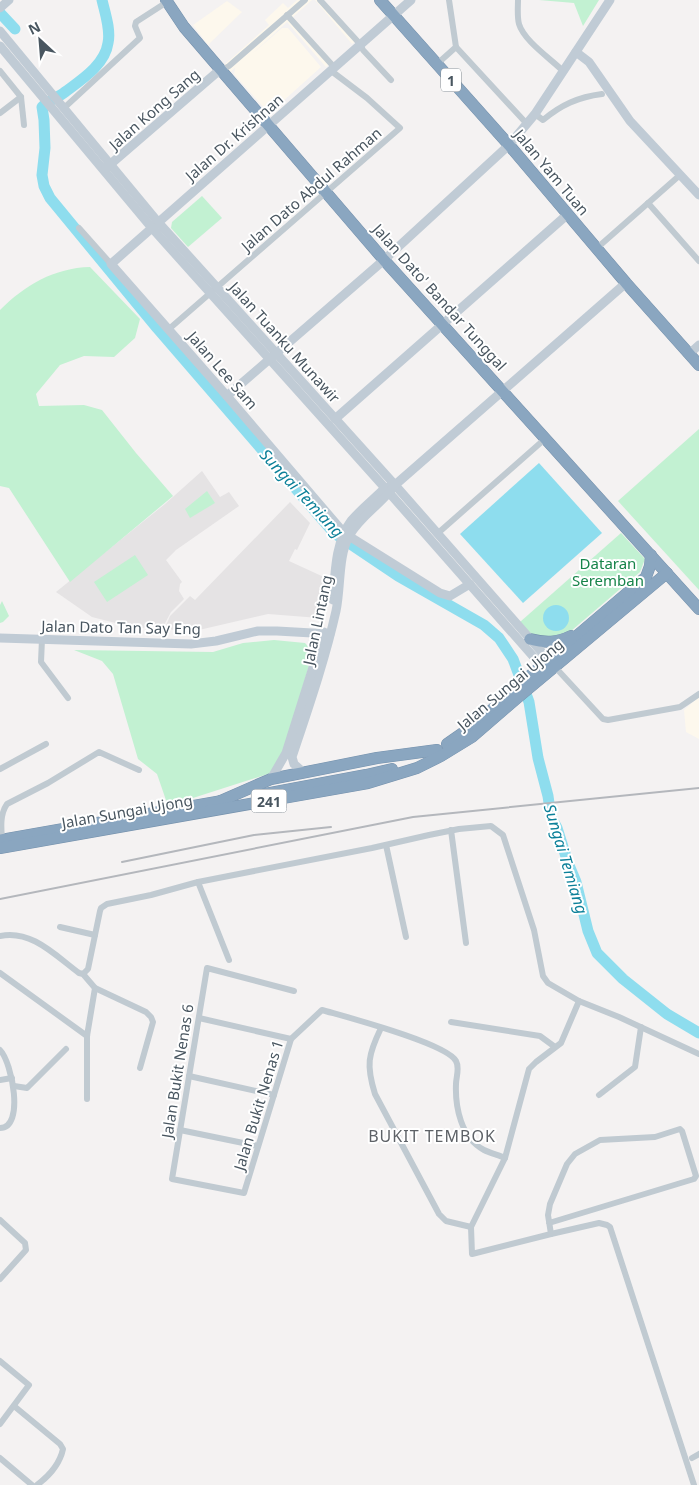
<svg xmlns="http://www.w3.org/2000/svg" width="699" height="1485" viewBox="0 0 699 1485" font-family="'Noto Sans',sans-serif">
<rect width="100%" height="100%" fill="#f4f2f2"/>
<g fill="#fdf8ed">
<path d="M297,0H312L293,17L332,61L326,67L287,22L251,55L282,28H288L321,67L272,111L266,110L234,74L235,68L229,73L223,66L269,25L265,20L283,3L288,8Z"/>
<path d="M315,0H323L358,39L352,44Z"/>
<path d="M227,1L242,12L208,45L193,25Z"/>
<path d="M699,697V739L686,732L684,710Z"/>
</g>
<g fill="#e5e3e4">
<path d="M202,471L220,497L229,492L239,506L176,550L166,560L182,582L180,584L179,591L184,599L171,612L163,627L147,626L143,628L131,627L92,617L56,592L165,504Z"/>
<path d="M290,502L310,523L297,550L295,549L289,561L326,578L319,618L268,614L186,633L165,628L170,616L190,596L195,600Z"/>
</g>
<g fill="#c2f1d2">
<path d="M539,0H599L583,26L574,3Z"/>
<path d="M202,196L222,218L188,247L171,228L172,222Z"/>
<path d="M90,267L140,319L135,338L114,357L84,356L60,365L36,394L39,406L84,405L102,410L136,453L173,496L70,582L9,488L0,486V310C25,285 54,268 90,267Z"/>
<path d="M699,429V590L618,501Z"/>
<path d="M207,491L215,503L190,518L185,509Z"/>
<path d="M621,533L645,559L640,572L571,631L548,638L532,635L520,622Z"/>
<path d="M135,555L148,575L107,602L94,582Z"/>
<path d="M2,601L9,616L3,622L0,623V605Z"/>
<path d="M274,640L305,643L313,652L279,767L271,773L168,806L157,774L138,759L113,674L102,661L74,650L213,652L243,643Z"/>
</g>
<g fill="#8eddee">
<path d="M539,463L602,533L523,603L460,534Z"/>
<circle cx="556" cy="618" r="13"/>
</g>
<g fill="none" stroke-linecap="round" stroke-linejoin="round">
<g stroke="#8eddee" stroke-width="11">
<path d="M102,0C105,13 111,30 108,43C105,65 81,80 65,92C58,98 48,100 42,107L44,120L45,148L42,175L44,186L50,198L157,328L334,533L398,576L484,625L499,638L513,659L529,702L538,758L548,796L551,817L557,828L568,863L576,882L588,931L597,953L623,979L667,1014L699,1033"/>
<path d="M0,13L15,29"/>
</g>
<g stroke="#7591ac" stroke-width="12">
<g id="highway">
<path d="M166,0L184,27L384,260L699,609"/>
<path d="M380,0L509,145L626,283L699,365"/>
<path d="M530,639C545,643 557,643 571,636"/>
<path d="M447,744L480,721L512,691L646,577L650,566L651,555"/>
<path d="M265,794L366,775L392,769"/>
<path d="M216,803L271,779L377,758L437,750"/>
<path d="M0,840L222,801"/>
<path d="M0,848L368,783L417,768L441,756L472,737L516,699L667,573"/>
</g>
</g>
<g stroke="#c0cad1" stroke-width="6">
<path d="M320,0L360,44L363,50L391,80"/>
<path d="M518,0C518,7 517,17 519,24C524,41 551,59 563,71"/>
<path d="M287,15L334,67"/>
<path d="M456,47L527,124"/>
<path d="M437,64L456,47L449,0"/>
<path d="M222,70L229,66L305,0"/>
<path d="M0,71L21,97L0,113"/>
<path d="M21,97L24,125"/>
<path d="M64,108L140,38L135,26L136,22L167,2"/>
<path d="M535,114L543,120C561,105 578,97 602,94"/>
<path d="M648,203L699,261"/>
<path d="M79,228L111,264"/>
<path d="M597,248L680,175"/>
<path d="M169,329L400,128L367,98L330,70"/>
<path d="M437,534L546,438"/>
<path d="M42,639L41,662L68,698"/>
<path d="M555,667L603,719L608,720L680,707L699,694"/>
<path d="M0,769L46,744"/>
<path d="M451,830L466,943"/>
<path d="M2,839C1,827 0,814 7,804L48,783L99,752L139,770"/>
<path d="M386,845L406,937"/>
<path d="M198,882L229,960"/>
<path d="M60,927L95,935"/>
<path d="M0,936C31,929 56,956 79,973L83,974L95,988L146,1012L151,1017L153,1022L140,1068"/>
<path d="M0,973L87,1036"/>
<path d="M83,974L88,969L100,911L101,908L107,904L151,895L198,882L372,848L429,835L459,829L491,826L503,835L534,930L543,976L548,983L579,1001L619,1017L699,1054"/>
<path d="M294,991L207,968L172,1179L244,1193L291,1039L322,1010C346,1017 446,1043 456,1061C460,1068 456,1077 456,1084C455,1107 461,1138 484,1150C490,1153 498,1155 505,1158"/>
<path d="M199,1018L291,1039"/>
<path d="M451,1022L540,1036L555,1047"/>
<path d="M381,1028C368,1055 366,1065 375,1094L439,1214L446,1221L471,1227"/>
<path d="M0,1050C12,1062 25,1128 0,1128"/>
<path d="M189,1076L274,1095"/>
<path d="M0,1080L12,1078"/>
<path d="M14,1086L27,1088L66,1049"/>
<path d="M599,1095L635,1067L641,1027"/>
<path d="M87,1099V1036L95,988"/>
<path d="M180,1130L258,1146"/>
<path d="M0,1220L25,1243L26,1250L0,1279"/>
<path d="M549,1223L694,1179L696,1176L682,1131L680,1129L655,1137L600,1140L575,1154L567,1164L550,1204L548,1215L551,1234L472,1254L471,1227L505,1158L529,1069L536,1062L561,1043L579,1001"/>
<path d="M551,1234L599,1223L607,1225L610,1227L694,1485"/>
<path d="M0,1361L29,1385L0,1424"/>
<path d="M14,1406L60,1444L63,1449C60,1463 49,1476 37,1485"/>
<path d="M0,1458L32,1485"/>
<path d="M692,1458L699,1454"/>
</g>
<g stroke="#c0cbd5" stroke-width="9">
<path d="M411,0L111,264L227,396L344,533L440,593L450,596L470,584"/>
<path d="M0,8L9,0"/>
<path d="M0,31L158,222L395,485L553,665"/>
<path d="M0,46L152,228L385,488L546,671"/>
<path d="M576,52L589,62L630,121L699,195"/>
<path d="M106,168L215,74L222,70"/>
<path d="M689,354L699,345"/>
<path d="M227,396L384,260L509,145L535,114L610,0"/>
<path d="M335,419L568,214"/>
<path d="M333,600C335,574 335,542 351,521C361,509 374,499 385,488L390,487"/>
<path d="M0,638L191,644L216,641L258,631H277L330,634"/>
<path d="M303,772L294,764L292,757C308,709 325,660 336,611C341,588 338,556 349,536C361,515 382,504 395,485L626,283"/>
<path d="M271,779L286,753L324,632"/>
</g>
<use href="#highway" stroke="#8aa6c0" stroke-width="11"/>
<g stroke="#b4b7bc" stroke-width="2">
<path d="M122,862L254,835L331,827"/>
<path d="M0,899L413,817L699,788"/>
</g>
</g>
<g text-anchor="middle" dominant-baseline="central" stroke-width="4" stroke-linejoin="round" paint-order="stroke">
<g fill="#fff" stroke="#808990" stroke-width="1">
<rect x="441" y="68.5" width="20" height="23" rx="4"/>
<rect x="251.5" y="789.5" width="35" height="23" rx="4"/>
</g>
<g font-size="14" font-weight="bold" fill="#495660">
<text x="451" y="80">1</text>
<text x="269" y="801">241</text>
</g>
<g font-size="15" fill="#495660" stroke="#fff">
<text transform="translate(154 109) rotate(-41)">Jalan Kong Sang</text>
<text transform="translate(234 137) rotate(-41)">Jalan Dr. Krishnan</text>
<text transform="translate(552 172) rotate(50)">Jalan Yam Tuan</text>
<text transform="translate(311 189) rotate(-41)">Jalan Dato Abdul Rahman</text>
<text transform="translate(440 297) rotate(48)">Jalan Dato' Bandar Tunggal</text>
<text transform="translate(285 342) rotate(48)">Jalan Tuanku Munawir</text>
<text transform="translate(223 370) rotate(49)">Jalan Lee Sam</text>
<text transform="translate(317 620) rotate(-78)">Jalan Lintang</text>
<text transform="translate(121 627) rotate(1)">Jalan Dato Tan Say Eng</text>
<text transform="translate(510 684) rotate(-40)">Jalan Sungai Ujong</text>
<text transform="translate(127 811) rotate(-10)">Jalan Sungai Ujong</text>
<text transform="translate(177 1071) rotate(-81)">Jalan Bukit Nenas 6</text>
<text transform="translate(258 1105) rotate(-73)">Jalan Bukit Nenas 1</text>
</g>
<g font-size="15" fill="#17844a" stroke="#fff">
<text x="608" y="563">Dataran<tspan x="608" dy="17">Seremban</tspan></text>
</g>
<g font-size="16" font-style="italic" fill="#0c8099" stroke="#fff">
<text transform="translate(302 493) rotate(47)">Sungai Temiang</text>
<text transform="translate(566 859) rotate(73)">Sungai Temiang</text>
</g>
<g font-size="16" letter-spacing="1" fill="#5e6267" stroke="#fff">
<text x="432" y="1136">BUKIT TEMBOK</text>
</g>
</g>
<g transform="translate(40 40) rotate(334)" stroke="#ffffff" stroke-width="4" paint-order="stroke">
<path d="M0-4L9 19L0 12L-9 19Z" fill="#495660"/>
<text y="-8" font-size="14" font-weight="bold" text-anchor="middle" fill="#495660">N</text>
</g>
</svg>
